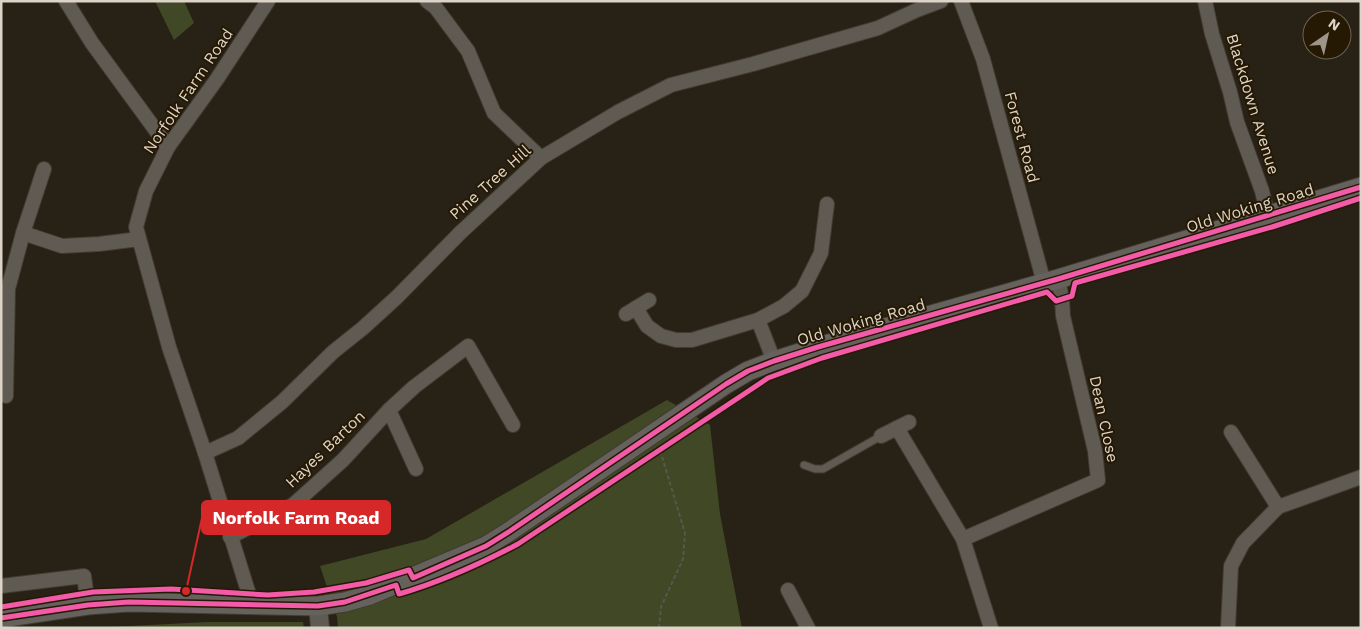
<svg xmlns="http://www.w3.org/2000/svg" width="1362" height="629" viewBox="0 0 1362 629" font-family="'Work Sans',sans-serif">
<rect width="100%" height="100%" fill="#282115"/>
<g fill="#404825">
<path d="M155,1H184L194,23L174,40Z"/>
<path d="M667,400L710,425L720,514L742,628H338L337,617L320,566L426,539Z"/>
<path d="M207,622H303L304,628H91Z"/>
</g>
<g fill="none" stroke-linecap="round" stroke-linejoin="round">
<g stroke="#423b32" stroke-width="9">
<path id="service" d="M804,465L815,469H823L881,436"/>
</g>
<g stroke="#423b32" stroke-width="16">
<g id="minor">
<path d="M66,1L92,43L168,147"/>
<path d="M427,1L436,8L468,51L494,113L541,158"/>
<path d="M961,1L983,59L1044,283"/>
<path d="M1205,1L1212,34L1230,92L1237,122L1262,191L1268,216"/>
<path d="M23,233L62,246L99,244L139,239"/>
<path d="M636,308L647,326L661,336L676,340H692L758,320L784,306L802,291L821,253L827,204"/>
<path d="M626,314L649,300"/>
<path d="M758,320L774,361"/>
<path d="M6,396L8,289L23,233L44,169"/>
<path d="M389,410L416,469"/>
<path d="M897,428L963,539L1098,480L1095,451L1063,316L1062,299L1058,279"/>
<path d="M1231,432L1278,507"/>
<path d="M881,436L909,422"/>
<path d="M205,453L238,438L282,402L333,352L363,328L397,297L460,233L541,158L618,112L671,85L753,64L878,28L917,10L941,1"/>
<path d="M230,537L293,505L343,460L389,410L414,387L468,346L513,425"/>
<path d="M963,539L991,628"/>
<path d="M1,586L84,576L88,605"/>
<path d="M788,590L808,628"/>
<path d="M252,604L205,453L169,347L136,227L146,191L168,147L217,79L268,1"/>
<path d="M1228,628L1231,566L1243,543L1278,507L1361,477"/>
</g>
</g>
<g stroke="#423b32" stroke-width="20">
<path id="tertiary" d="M318,606L320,628"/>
</g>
<g stroke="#423b32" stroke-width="21">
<path id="secondary" d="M1,618L88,605L129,602L318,606L345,602L370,595L486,546L510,531L726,384L748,371L774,361L818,347L1058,279L1361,187"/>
</g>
<path stroke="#5b564d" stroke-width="2" stroke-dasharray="4 2.5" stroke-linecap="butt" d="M659,628L661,607L683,559L685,533L660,450"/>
<use href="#service" stroke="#605b52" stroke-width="7"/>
<use href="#minor" stroke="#605b52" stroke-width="14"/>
<use href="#tertiary" stroke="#605b52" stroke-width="18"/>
<use href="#secondary" stroke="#65615c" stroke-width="19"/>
<g stroke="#261904" stroke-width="8">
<g id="cycleway">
<path d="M1,607L93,592L171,589L268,595L314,592L366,583L409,570L413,578L486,546L510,531L726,384L748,371L774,361L818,347L1058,279L1361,187"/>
<path d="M1,618L88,605L129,602L318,606L345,602L396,585L399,594C441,582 480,564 518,544L768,378L822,358L1047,292L1056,301L1072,296L1075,283L1272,227L1361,198"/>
</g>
</g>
<use href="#cycleway" stroke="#f35aa7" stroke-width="5"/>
</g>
<g text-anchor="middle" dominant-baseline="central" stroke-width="4" stroke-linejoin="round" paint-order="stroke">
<g font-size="16" fill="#ddd4c8" stroke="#261904">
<text transform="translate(188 91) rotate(-56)">Norfolk Farm Road</text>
<text transform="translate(1253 104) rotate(73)">Blackdown Avenue</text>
<text transform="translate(1022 137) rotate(75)">Forest Road</text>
<text transform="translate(490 182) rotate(-42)">Pine Tree Hill</text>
<text transform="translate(1250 208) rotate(-17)">Old Woking Road</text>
<text transform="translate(861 322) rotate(-16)">Old Woking Road</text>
<text transform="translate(1104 419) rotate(78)">Dean Close</text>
<text transform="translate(325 449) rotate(-44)">Hayes Barton</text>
</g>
</g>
<path fill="none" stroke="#d62828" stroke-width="2" d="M186 591L202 518"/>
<circle fill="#d62828" stroke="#261904" stroke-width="2" cx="186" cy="591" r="5"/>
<rect fill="#d62828" stroke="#d62828" stroke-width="2" x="202" y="501" width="188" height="33" rx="5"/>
<g font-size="18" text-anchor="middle" font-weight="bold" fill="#fff">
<text x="296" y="524">Norfolk Farm Road</text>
</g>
<rect width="1362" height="629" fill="none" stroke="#ddd4c8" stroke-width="5"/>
<g transform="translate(1327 35) rotate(34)"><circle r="24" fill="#261904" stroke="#6f6452"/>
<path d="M0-4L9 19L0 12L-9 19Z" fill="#9e9589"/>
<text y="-8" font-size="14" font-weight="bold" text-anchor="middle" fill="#ddd4c8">N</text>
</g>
</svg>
